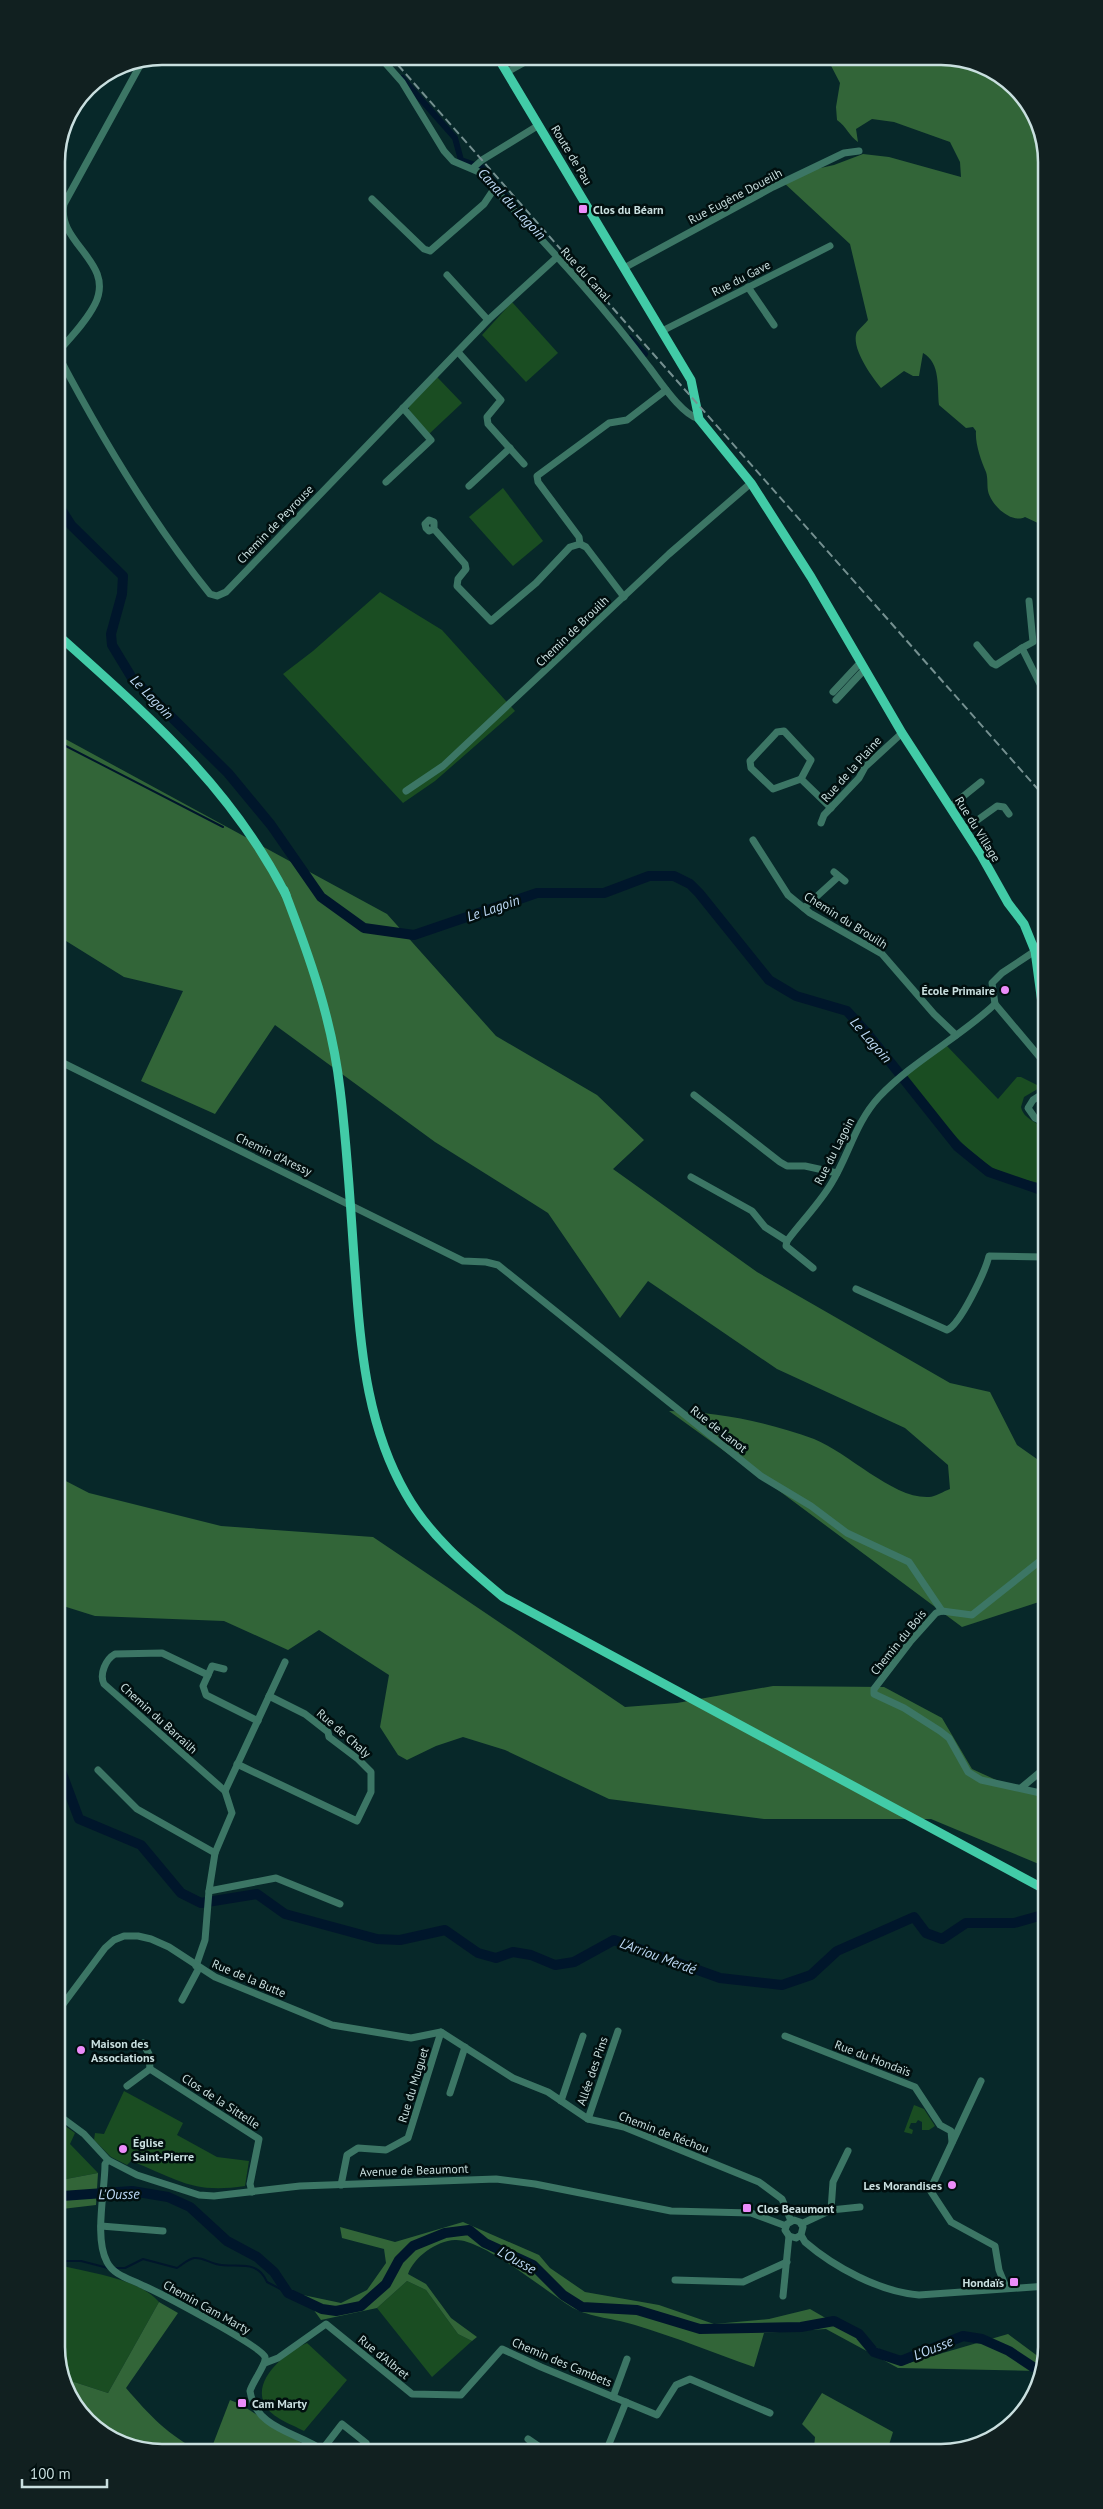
<svg xmlns="http://www.w3.org/2000/svg" width="1103" height="2509" viewBox="0 0 1103 2509" font-family="'PT Sans',sans-serif">
<rect width="100%" height="100%" fill="#072829"/>
<g fill="#1a4d22">
<path d="M512,302L558,353L526,382L482,335Z"/>
<path d="M437,377L462,403L429,434L409,410V405Z"/>
<path d="M503,488L543,541L513,566L469,517Z"/>
<path d="M380,592L442,630L515,711L435,781L403,803L283,674L313,651Z"/>
<path d="M946,1045L998,1099L1017,1077H1021L1041,1087L1024,1097L1021,1107C1024,1120 1036,1120 1044,1130V1184C1027,1180 1007,1177 993,1168C957,1145 932,1108 906,1076Z"/>
<path d="M124,2091L183,2123L177,2135L217,2157L249,2161L245,2186C191,2194 178,2179 131,2161L127,2165L111,2157L94,2140L95,2133L104,2134Z"/>
<path d="M914,2105L924,2109L935,2126L929,2130H922V2122L918,2120L916,2123H911L909,2128L913,2130L912,2134L904,2132Z"/>
<path d="M61,2123L75,2133L70,2144L98,2173L61,2180Z"/>
<path d="M63,2266C92,2273 139,2279 159,2302L108,2393L62,2378Z"/>
<path d="M407,2281L426,2290L458,2334L472,2341L432,2377L377,2308Z"/>
<path d="M307,2343L347,2380L304,2431C291,2424 272,2418 265,2405C251,2380 287,2351 307,2343Z"/>
</g>
<g fill="#326538">
<path d="M826,56L948,57L1003,77L1041,142L1042,531L1040,524L1025,517C1011,524 991,505 988,491C987,485 988,478 986,472C981,460 975,444 976,431L973,427L966,428L939,405C937,388 941,363 923,353L919,376H913L904,371L881,388C872,377 850,347 857,332C860,328 865,324 868,320L850,244L783,182L807,171L834,165L863,154L889,157L961,177L960,162L950,142L894,122L872,119L856,129L858,142C849,136 847,127 837,120L836,107L840,83Z"/>
<path d="M58,735L387,914L496,1036L597,1095L644,1140L613,1169L757,1272L950,1383L990,1392L1017,1445L1044,1464L1045,1600L962,1627L770,1484L669,1411C718,1412 768,1422 814,1439C849,1453 893,1499 929,1497C935,1497 944,1491 950,1489L948,1465L905,1428L777,1369L648,1281L620,1318L548,1213L435,1142L275,1025L215,1114L141,1081L183,991L124,977L58,936Z"/>
<path d="M60,1478L89,1493L221,1526L373,1537L625,1707L677,1703L773,1686L884,1687L942,1718L972,1769L1005,1784L1045,1792L1046,1867L931,1819H764L609,1799L505,1750L463,1737L436,1746L407,1760L398,1755L380,1727L389,1675L319,1630L288,1650L224,1621L95,1616L60,1605Z"/>
<path d="M98,2173L96,2205L62,2209L61,2180Z"/>
<path d="M463,2222L539,2255L550,2268L585,2292L659,2305L714,2324L769,2319L810,2309L905,2364L1008,2334L1043,2360L1040,2371L898,2368L826,2329L764,2333L754,2367C714,2353 675,2337 635,2325C617,2319 589,2317 573,2308C548,2293 482,2238 455,2240C436,2241 414,2257 408,2274L426,2284L451,2318L477,2337L472,2341L458,2334L426,2290L407,2281L377,2308L321,2320L303,2295L341,2303L367,2290L386,2263L384,2249L342,2238L340,2227L395,2242Z"/>
<path d="M159,2302L178,2313L126,2388C150,2416 168,2435 201,2452H155L98,2431L62,2381V2378L108,2393Z"/>
<path d="M822,2393L893,2432L888,2448H814L815,2437L802,2424Z"/>
<path d="M230,2400L240,2404L314,2451L210,2452Z"/>
</g>
<path fill="#00162b" d="M1003,77L1041,128V142Z"/>
<g fill="none" stroke-linecap="round" stroke-linejoin="round">
<g stroke="#00162b" stroke-width="2">
<path d="M58,742L223,827"/>
<path d="M62,2261H81L108,2268"/>
<path d="M115,2268H125L143,2259L177,2268C182,2265 188,2259 194,2258C202,2257 208,2262 216,2264C236,2269 257,2258 267,2282L288,2293"/>
</g>
<g stroke="#00162b" stroke-width="6">
<path d="M402,78L455,138L461,160L481,167L510,201"/>
<path d="M630,338L645,354"/>
</g>
<g stroke="#00162b" stroke-width="10">
<path d="M57,503L71,525L123,576L122,594L111,634L112,645L132,678L228,773L271,825L321,897L364,928L414,935L537,893H604L649,876H674L690,884L699,893L769,980L796,996L847,1011L867,1033L957,1146L989,1172L1044,1191"/>
<path d="M60,1768L79,1819L141,1845L181,1893L201,1903L257,1894L285,1914L377,1939L400,1940L445,1930L478,1953L496,1958L513,1952L531,1955L555,1965L574,1962L614,1940L720,1978L782,1985L811,1975L837,1951L914,1917L926,1933L942,1939L966,1923H1014L1046,1914"/>
<path d="M62,2196L132,2191L168,2197L190,2207L227,2241L257,2257L274,2272L288,2293L322,2309L336,2311L361,2306L386,2284L399,2260L413,2246L445,2233L469,2230L485,2243L533,2265L563,2295L582,2307L637,2310L700,2329L801,2327L834,2321L859,2334L874,2352L901,2361L963,2336L982,2339L1009,2351L1033,2367L1040,2368"/>
</g>
<g stroke="#3c7665" stroke-width="7">
<path d="M379,56L402,82L444,151L453,161L479,172C537,235 598,298 649,367C660,381 681,414 699,419"/>
<path d="M143,60L64,204C56,243 116,262 95,304C86,322 70,338 57,353C101,437 150,520 210,594L217,596L226,592L488,320L556,258"/>
<path d="M507,72L536,56"/>
<path d="M473,168L482,160L539,125"/>
<path d="M372,199L424,249L430,251L484,204L494,189"/>
<path d="M624,268L773,187L844,153L859,151"/>
<path d="M447,275L488,320"/>
<path d="M748,287L774,325"/>
<path d="M662,331L830,246"/>
<path d="M458,352L501,400L487,417L488,424L524,464"/>
<path d="M386,482L431,440L403,408"/>
<path d="M469,486L510,448"/>
<path d="M434,529L429,531L426,528L425,524L429,520L434,522V529L465,564L466,569L458,579L457,586L491,621L536,583L570,547L580,544L586,547L624,597"/>
<path d="M580,544L579,537L538,482L537,476L609,423L627,420L666,390"/>
<path d="M1029,601L1033,642L1022,648L1042,688"/>
<path d="M977,645L992,663L996,665L1022,648"/>
<path d="M833,692L860,663"/>
<path d="M836,700L864,670"/>
<path d="M784,731L811,760L801,779L773,789L751,768L750,761L777,732Z"/>
<path d="M801,779L831,808"/>
<path d="M406,791L443,766L669,554L751,483"/>
<path d="M950,807L981,782"/>
<path d="M821,823L824,815L859,778L865,767L902,733"/>
<path d="M965,829L997,806L1004,807L1009,814"/>
<path d="M753,840L788,895L810,913L882,954L934,1014L956,1035"/>
<path d="M834,872L845,881"/>
<path d="M804,908L838,877"/>
<path d="M1034,947L1043,944"/>
<path d="M1035,951L1002,973L992,983L995,1004L1043,1061"/>
<path d="M59,1061L463,1261L486,1262L498,1265L761,1476L811,1506L847,1533L909,1562L942,1611"/>
<path d="M1044,1093L1033,1100L1028,1108L1035,1118L1044,1122"/>
<path d="M694,1095L780,1162L787,1166H805L837,1173"/>
<path d="M691,1177L752,1211L765,1227L787,1241"/>
<path d="M813,1268L786,1246L787,1241C801,1222 819,1204 831,1184C849,1155 855,1123 879,1097C913,1061 959,1038 995,1004"/>
<path d="M856,1289L947,1330C960,1325 985,1272 989,1256L1044,1257"/>
<path d="M1045,1557L972,1615L942,1611L936,1613L910,1642L874,1689V1694L904,1708L940,1731L949,1738L968,1772L981,1780L1045,1794"/>
<path d="M208,1675L212,1666L224,1669"/>
<path d="M237,1764L357,1821L371,1792V1772L358,1759L329,1737L328,1732L305,1714L269,1696"/>
<path d="M98,1770L137,1809L215,1853"/>
<path d="M1021,1788L1045,1768"/>
<path d="M225,1791L104,1684C99,1674 106,1659 115,1654L162,1653L208,1675L203,1686L206,1695L258,1721"/>
<path d="M209,1891L215,1853L232,1813L225,1791L285,1662"/>
<path d="M196,1966L205,1940L209,1891L276,1878L340,1904"/>
<path d="M182,2000L199,1968"/>
<path d="M61,2007L105,1948L114,1940L124,1936H138L151,1939L169,1947L215,1977L332,2025L411,2038L441,2032L513,2078L548,2092L588,2119L624,2127L759,2182L782,2199L791,2221"/>
<path d="M61,2024V2026"/>
<path d="M785,2036L915,2087L940,2125L951,2131L952,2142"/>
<path d="M143,2043L149,2054L150,2069L259,2139L250,2184L252,2192"/>
<path d="M981,2081L930,2190L951,2222L995,2246L999,2270L1006,2287"/>
<path d="M127,2086L150,2069"/>
<path d="M450,2093L465,2047"/>
<path d="M561,2101L583,2036"/>
<path d="M61,2117L84,2134L108,2160L137,2175L199,2195L214,2196L300,2186L496,2179L535,2184L671,2211L751,2213L786,2226"/>
<path d="M588,2119L618,2031"/>
<path d="M108,2160L105,2164C105,2191 94,2238 107,2262C114,2276 131,2279 144,2286C160,2293 261,2346 265,2357C267,2363 252,2383 250,2391C256,2430 298,2432 324,2451"/>
<path d="M341,2185L347,2155L358,2148L386,2150L408,2138L441,2032"/>
<path d="M831,2210L833,2182L848,2151"/>
<path d="M801,2224L831,2210L860,2207"/>
<path d="M101,2226L163,2231"/>
<path d="M801,2235L796,2238L789,2236L785,2230L787,2224L794,2220L800,2222L803,2227L801,2235L805,2242C834,2267 880,2292 919,2295L1047,2286"/>
<path d="M675,2280L743,2282L787,2262"/>
<path d="M1040,2286L1047,2266"/>
<path d="M783,2296L789,2236"/>
<path d="M265,2363L278,2358L326,2324L412,2394L461,2395L502,2349L541,2367L657,2415L676,2385L690,2379L770,2413"/>
<path d="M613,2397L627,2359"/>
<path d="M528,2439L544,2450"/>
<path d="M607,2449L626,2402"/>
<path d="M322,2450L342,2424L366,2443"/>
</g>
<g stroke="#42cba7" stroke-width="9">
<path d="M497,56L691,380L699,419L751,483L811,577L902,733L981,855L1008,903L1024,924L1035,951L1043,1011"/>
<path d="M58,635C147,715 230,785 286,895"/>
<path d="M284,890C309,955 332,1019 340,1089C348,1153 351,1219 356,1284C361,1356 369,1430 406,1494C429,1535 467,1567 503,1597L1046,1890"/>
<path d="M1044,1114V1120"/>
</g>
<path stroke="#759090" stroke-width="2" stroke-dasharray="8 4" stroke-linecap="butt" d="M390,56L1043,795"/>
</g>
<g fill="#ec8cfa" stroke="#010f0f" stroke-width="2">
<rect x="578" y="204" width="10" height="10" rx="2.5"/>
<circle cx="1005" cy="990" r="5"/>
<circle cx="81" cy="2050" r="5"/>
<circle cx="123" cy="2149" r="5"/>
<circle cx="952" cy="2185" r="5"/>
<rect x="742" y="2203" width="10" height="10" rx="2.5"/>
<rect x="1009" y="2277" width="10" height="10" rx="2.5"/>
<rect x="237" y="2398" width="10" height="10" rx="2.5"/>
</g>
<g text-anchor="middle" dominant-baseline="central" stroke-width="5" stroke-linejoin="round" paint-order="stroke">
<g font-size="12" fill="#c9dfdf" stroke="#010f0f">
<text transform="translate(572 155) rotate(59)">Route de Pau</text>
<text transform="translate(735 196) rotate(-28)">Rue Eugène Doueilh</text>
<text transform="translate(586 274) rotate(48)">Rue du Canal</text>
<text transform="translate(741 278) rotate(-27)">Rue du Gave</text>
<text transform="translate(275 524) rotate(-46)">Chemin de Peyrouse</text>
<text transform="translate(572 631) rotate(-44)">Chemin de Brouilh</text>
<text transform="translate(851 769) rotate(-48)">Rue de la Plaine</text>
<text transform="translate(978 829) rotate(58)">Rue du Village</text>
<text transform="translate(846 920) rotate(32)">Chemin du Brouilh</text>
<text transform="translate(834 1151) rotate(-63)">Rue du Lagoin</text>
<text transform="translate(274 1154) rotate(26)">Chemin d'Aressy</text>
<text transform="translate(719 1429) rotate(38)">Rue de Lanot</text>
<text transform="translate(898 1642) rotate(-51)">Chemin du Bois</text>
<text transform="translate(159 1718) rotate(42)">Chemin du Barrailh</text>
<text transform="translate(344 1733) rotate(41)">Rue de Chaly</text>
<text transform="translate(249 1978) rotate(23)">Rue de la Butte</text>
<text transform="translate(873 2058) rotate(21)">Rue du Hondaïs</text>
<text transform="translate(592 2071) rotate(-71)">Allée des Pins</text>
<text transform="translate(413 2085) rotate(-73)">Rue du Muguet</text>
<text transform="translate(221 2101) rotate(33)">Clos de la Sittelle</text>
<text transform="translate(664 2132) rotate(21)">Chemin de Réchou</text>
<text transform="translate(414 2170) rotate(-2)">Avenue de Beaumont</text>
<text transform="translate(207 2307) rotate(29)">Chemin Cam Marty</text>
<text transform="translate(384 2357) rotate(39)">Rue d'Albret</text>
<text transform="translate(562 2362) rotate(23)">Chemin des Cambets</text>
</g>
<g font-size="12" font-weight="bold" fill="#c9dfdf" stroke="#010f0f" text-anchor="start">
<text x="593" y="209">Clos du Béarn</text>
<text x="995" y="990" text-anchor="end">École Primaire</text>
<text x="91" y="2043">Maison des<tspan x="91" dy="14">Associations</tspan></text>
<text x="133" y="2142">Église<tspan x="133" dy="14">Saint-Pierre</tspan></text>
<text x="942" y="2185" text-anchor="end">Les Morandises</text>
<text x="757" y="2208">Clos Beaumont</text>
<text x="1004" y="2282" text-anchor="end">Hondaïs</text>
<text x="252" y="2403">Cam Marty</text>
</g>
<g font-size="14" font-style="italic" fill="#bedaf6" stroke="#010f0f">
<text transform="translate(512 204) rotate(47)">Canal du Lagoin</text>
<text transform="translate(152 697) rotate(46)">Le Lagoin</text>
<text transform="translate(493 908) rotate(-19)">Le Lagoin</text>
<text transform="translate(871 1040) rotate(49)">Le Lagoin</text>
<text transform="translate(658 1956) rotate(20)">L'Arriou Merdé</text>
<text transform="translate(119 2194) rotate(-1)">L'Ousse</text>
<text transform="translate(517 2260) rotate(29)">L'Ousse</text>
<text transform="translate(933 2348) rotate(-22)">L'Ousse</text>
</g>
</g>
<path d="M0 0H1103V2509H0ZM162 65H941A97 97 0 0 1 1038 162V2347A97 97 0 0 1 941 2444H162A97 97 0 0 1 65 2347V162A97 97 0 0 1 162 65Z" fill="#112020" fill-rule="evenodd"/>
<path fill="none" stroke="#c9dfdf" stroke-width="2.5" d="M162 65H941A97 97 0 0 1 1038 162V2347A97 97 0 0 1 941 2444H162A97 97 0 0 1 65 2347V162A97 97 0 0 1 162 65Z"/>
<path d="M22 2479v8h85v-8" fill="none" stroke="#c9dfdf" stroke-width="2.5"/>
<text x="30" y="2479" font-size="15" fill="#c9dfdf" stroke="#010f0f" stroke-width="4" paint-order="stroke">100 m</text>
</svg>
